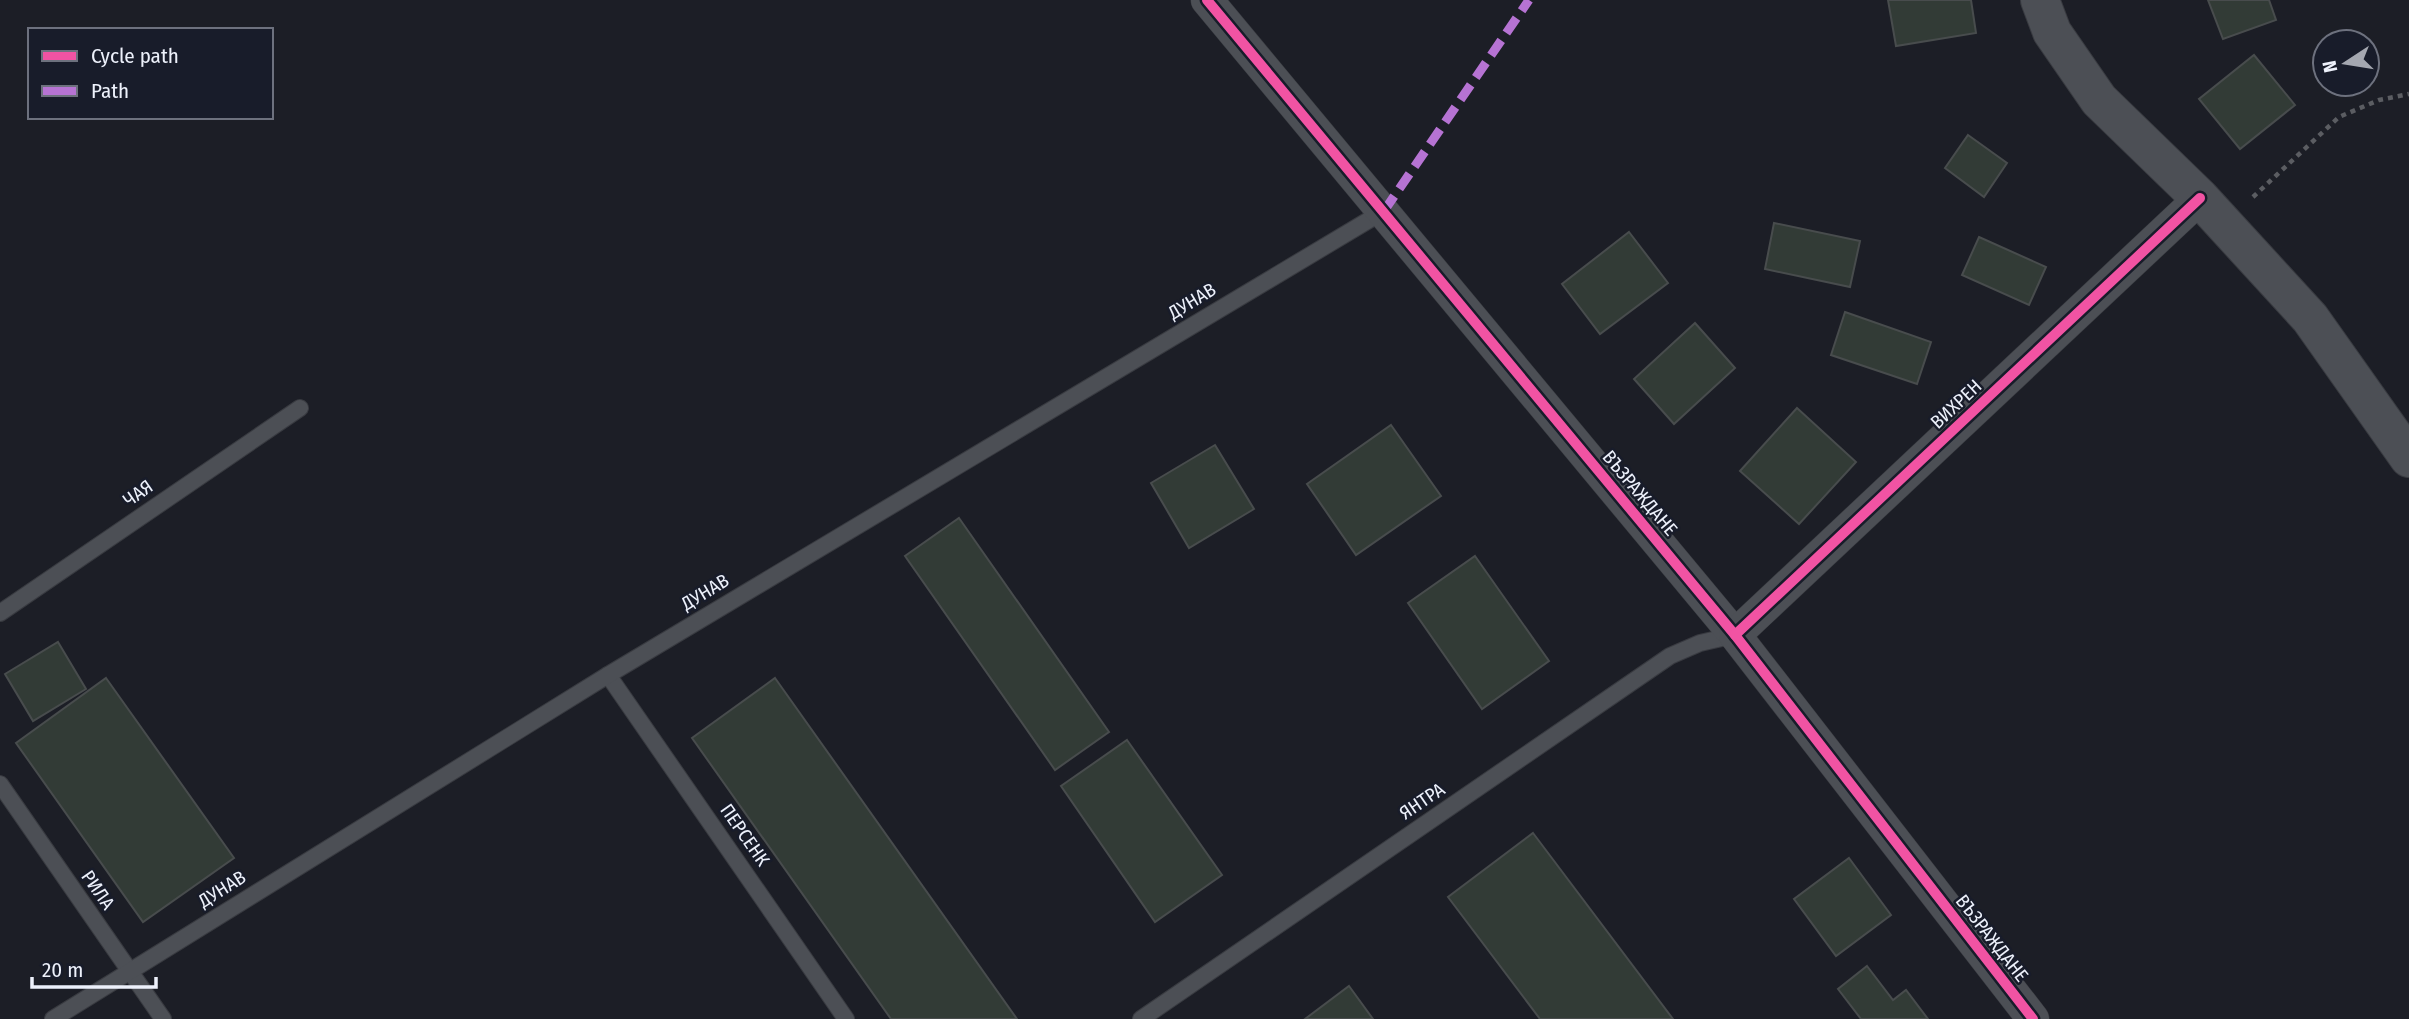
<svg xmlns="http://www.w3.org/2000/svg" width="2409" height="1019" viewBox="0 0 2409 1019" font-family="'Fira Sans Condensed',sans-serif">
<rect width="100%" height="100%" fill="#1c1e26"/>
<g fill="#323b36" stroke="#484c4d" stroke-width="2">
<path d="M1888,0H1971L1976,33L1896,46Z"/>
<path d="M2208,0H2269L2276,20L2223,39Z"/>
<path d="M2254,55L2295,105L2240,149L2199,99Z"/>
<path d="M1968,135L2007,163L1984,197L1945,168Z"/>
<path d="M1774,223L1860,241L1850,287L1765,269Z"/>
<path d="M1629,232L1668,283L1600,334L1562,284Z"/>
<path d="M1979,237L2046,267L2029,305L1962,275Z"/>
<path d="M1845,312L1931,342L1917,384L1831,355Z"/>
<path d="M1695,323L1735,368L1674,424L1634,379Z"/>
<path d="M1797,408L1856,462L1799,524L1740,471Z"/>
<path d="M1391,425L1441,496L1356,555L1307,484Z"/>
<path d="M1215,445L1254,509L1189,548L1151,483Z"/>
<path d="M959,518L1109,732L1055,770L905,556Z"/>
<path d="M1475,556L1549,661L1482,709L1408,603Z"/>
<path d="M58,642L86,689L33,721L5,674Z"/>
<path d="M106,678L234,858L143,922L16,743Z"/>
<path d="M775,678L1017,1019H891L692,738Z"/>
<path d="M1127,740L1222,875L1155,922L1061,786Z"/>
<path d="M1533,833L1673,1019H1540L1448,897Z"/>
<path d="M1849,858L1891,915L1836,956L1794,899Z"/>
<path d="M1867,966L1893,1000L1906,990L1928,1019H1861L1838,989Z"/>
<path d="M1349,986L1373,1019H1305Z"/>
</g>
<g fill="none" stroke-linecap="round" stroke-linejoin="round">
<g stroke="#393b41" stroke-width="18">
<g id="service">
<path d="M0,613L300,408"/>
<path d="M608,675L846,1019"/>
<path d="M0,784L163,1019"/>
<path d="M53,1019L608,675L1384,211"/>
<path d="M1141,1019L1670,656L1700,643L1735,635"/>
</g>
</g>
<g stroke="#393b41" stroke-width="33">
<g id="minor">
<path d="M1207,0L1735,635L2033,1019"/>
<path d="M1735,635L2200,198"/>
</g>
</g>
<g stroke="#393b41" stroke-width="40">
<path id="tertiary" d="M2040,0L2052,32L2099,100L2200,198L2310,318L2409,458"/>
</g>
<path stroke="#5b5d62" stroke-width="4.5" stroke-dasharray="5 5" stroke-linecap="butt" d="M2253,197L2339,117L2379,100L2409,94"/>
<use href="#service" stroke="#4c4f55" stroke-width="16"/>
<use href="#minor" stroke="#4c4f55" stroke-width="32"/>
<use href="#tertiary" stroke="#4c4f55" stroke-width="38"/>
<path stroke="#b673d3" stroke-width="9" stroke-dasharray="18 9" stroke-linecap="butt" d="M1384,211L1529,0"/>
<g stroke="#181c2a" stroke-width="15">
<g id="cycleway">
<path d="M1207,0L1735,635L2033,1019"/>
<path d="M1735,635L2200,198"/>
</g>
</g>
<use href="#cycleway" stroke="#f153a3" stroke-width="10"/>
</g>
<g text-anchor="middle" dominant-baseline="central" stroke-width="5" stroke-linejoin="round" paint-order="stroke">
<g font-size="19" fill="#edf1fb" stroke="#181c2a">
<text transform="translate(1192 301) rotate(-31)">ДУНАВ</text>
<text transform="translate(1956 404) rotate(-43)">ВИХРЕН</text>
<text transform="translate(138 493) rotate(-35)">ЧАЯ</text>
<text transform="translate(1640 493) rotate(50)">ВЪЗРАЖДАНЕ</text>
<text transform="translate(705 592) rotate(-31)">ДУНАВ</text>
<text transform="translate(1422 801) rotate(-34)">ЯНТРА</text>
<text transform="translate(745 835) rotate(55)">ПЕРСЕНК</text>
<text transform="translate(222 889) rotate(-32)">ДУНАВ</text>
<text transform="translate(98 890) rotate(55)">РИЛА</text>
<text transform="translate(1992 938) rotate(52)">ВЪЗРАЖДАНЕ</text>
</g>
</g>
<rect x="28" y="28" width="245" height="91" fill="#181c2a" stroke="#6d717e" stroke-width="2"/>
<rect x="42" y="51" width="35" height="10" fill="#f153a3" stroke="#6d717e" stroke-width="2"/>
<text x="91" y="63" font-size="21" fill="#edf1fb">Cycle path</text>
<rect x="42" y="86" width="35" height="10" fill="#b673d3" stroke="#6d717e" stroke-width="2"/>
<text x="91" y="98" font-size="21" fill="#edf1fb">Path</text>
<g transform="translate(2346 63) rotate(258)"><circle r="33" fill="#181c2a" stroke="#6d717e" stroke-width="2"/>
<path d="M0-5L12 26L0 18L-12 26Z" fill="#a4a7b0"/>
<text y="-10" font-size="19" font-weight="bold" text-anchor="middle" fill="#edf1fb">N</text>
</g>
<path d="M32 977v10h124v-10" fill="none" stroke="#edf1fb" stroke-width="3.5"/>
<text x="42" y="977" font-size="21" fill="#edf1fb" stroke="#181c2a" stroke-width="5" paint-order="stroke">20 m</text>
</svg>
